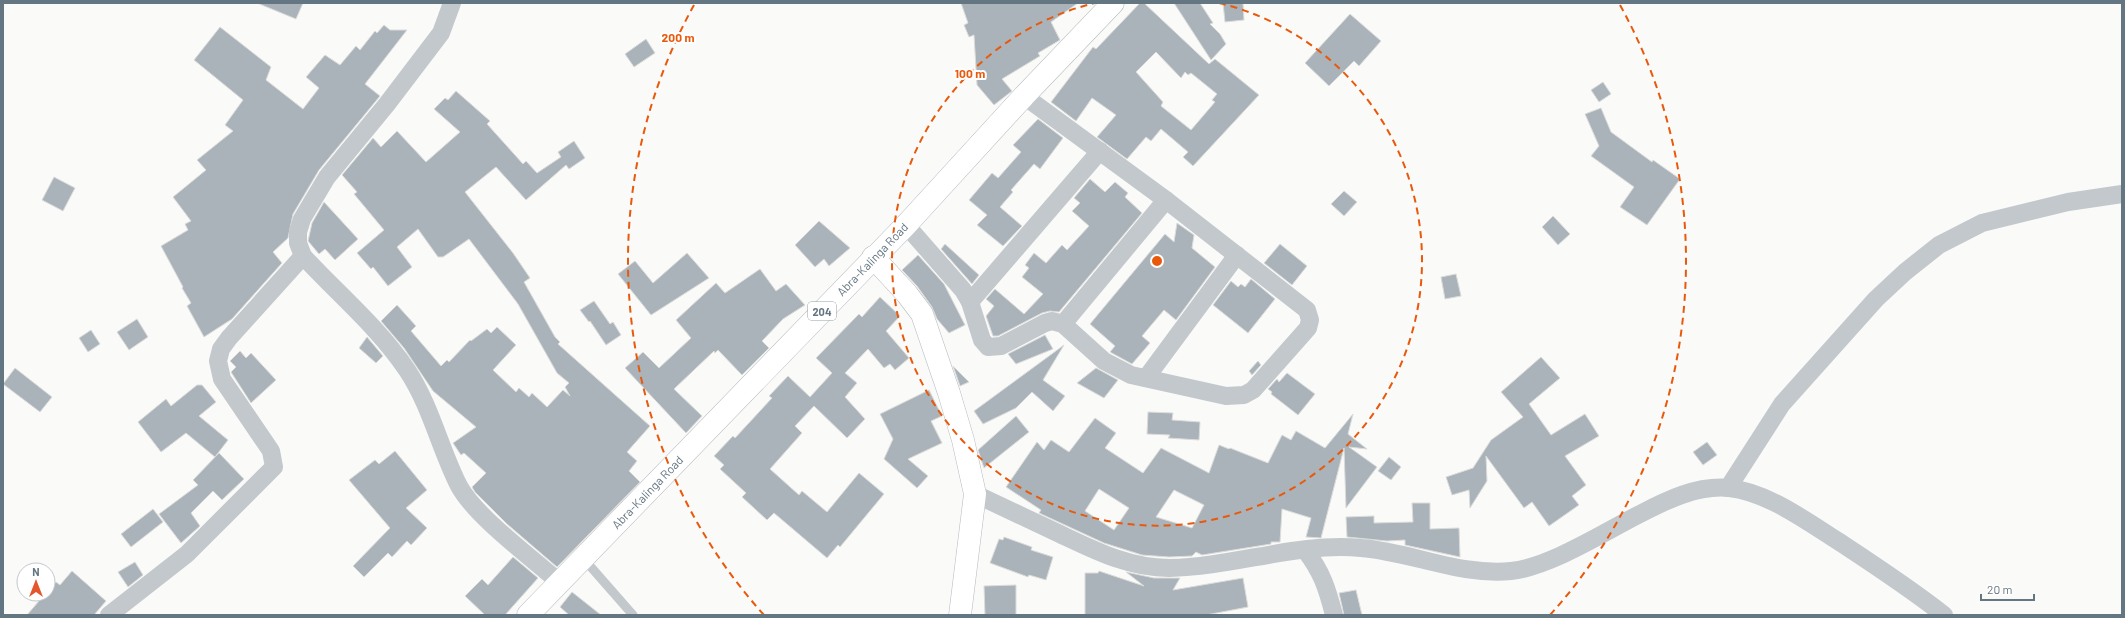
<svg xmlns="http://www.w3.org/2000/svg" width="2125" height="618" viewBox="0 0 2125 618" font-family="Barlow,sans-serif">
<rect width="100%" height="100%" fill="#fafaf8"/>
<g fill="#aab3b9" stroke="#dcdcda" fill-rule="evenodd">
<path d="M257,3H303L296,19Z"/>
<path d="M961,3H1078L1051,22L1060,40L1038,53L1040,56L1002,79L1012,91L994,105L977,85L974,35L969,37L964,25L968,23Z"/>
<path d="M1140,3H1144L1209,64L1215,59L1259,95L1193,166L1183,157L1188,152L1161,129L1151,141L1146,137L1127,159L1097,137L1116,115L1092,98L1076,121L1051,102L1093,47L1096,49ZM1156,52L1181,78L1185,72L1188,75L1191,73L1217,94L1212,100L1215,102L1191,130L1161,106L1163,102L1136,72Z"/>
<path d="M1174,3H1200L1213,23L1210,24L1220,34L1226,44L1211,60Z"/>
<path d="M1223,3H1243L1244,20L1225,22Z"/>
<path d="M1350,14L1381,41L1359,66L1354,61L1329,86L1305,63Z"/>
<path d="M384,25L390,30H407L365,84L380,96L319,170L293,214L288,238L273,252L282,263L232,319L204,337L187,306L191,303L182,288L183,287L161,246L188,230L185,224L191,221L173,197L206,170L197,160L233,131L225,125L243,100L194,60L220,27L271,67L266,80L303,109L319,88L306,77L325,55L340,65L356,46L360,50L375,31L377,33Z"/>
<path d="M646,39L655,53L634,67L625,54Z"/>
<path d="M1603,82L1611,94L1599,102L1591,90Z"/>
<path d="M456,91L490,121L487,124L523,164L526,161L537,173L561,157L558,152L574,141L585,158L569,169L566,165L526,200L496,167L465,192L513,253L530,278L524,282L555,337L560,342L558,344L650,426L627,452L637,461L629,471L640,482L557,567L507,524L475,492L472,487L486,473L464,453L461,455L453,443L476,427L433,391L404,348L381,321L397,305L416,326L411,331L441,366L447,360L449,362L470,340L471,341L487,329L491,333L497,327L516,345L493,370L516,392L519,388L529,397L532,393L547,407L563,390L570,396L565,387L569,383L557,373L518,304L469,239L443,257H438L418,229L397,247L412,267L388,286L373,267L371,269L357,253L384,230L354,194L357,192L342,175L373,138L381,147L397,131L426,162L460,132L434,109L445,98L448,100Z"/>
<path d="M1601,108L1611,132L1652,162L1653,160L1680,179L1647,225L1620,207L1634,187L1591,156L1599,146L1585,114Z"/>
<path d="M1038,119L1063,138L1040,169L1034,164L1011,190L1013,192L1000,207L1022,226L1003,246L977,225L987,215L969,200L992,173L998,178L1021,152L1013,145Z"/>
<path d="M54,177L75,188L63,211L42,200Z"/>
<path d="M1090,179L1105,192L1115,182L1128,193L1125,197L1142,213L1059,312L1050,311L1042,313L998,336H993L986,316L994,306L986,299L995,289L1024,314L1043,294L1022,277L1029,268L1025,265L1034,253L1046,263L1062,245L1067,250L1089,226L1072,211L1080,203L1074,198Z"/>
<path d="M1344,191L1357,202L1344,216L1331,204Z"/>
<path d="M324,202L358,239L335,260L325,249L319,254L308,241L312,223Z"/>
<path d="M1553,216L1570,234L1558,245L1542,227Z"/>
<path d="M819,221L850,248L829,266L824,259L815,267L795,245Z"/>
<path d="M1177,223L1194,235L1192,248L1215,267L1176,320L1164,310L1142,336L1150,343L1132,364L1110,352L1115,346L1090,324L1165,234L1174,242Z"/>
<path d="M945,244L979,275L972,284L941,249Z"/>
<path d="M1280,244L1307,266L1292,285L1264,263Z"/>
<path d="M687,253L709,278L651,315L618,274L635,261L653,283Z"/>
<path d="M918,255L944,284L965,325L949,333L937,319L932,307L917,286L902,270Z"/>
<path d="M760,269L776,291L786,284L805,305L783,319L762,341L769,348L742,375L718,350L715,353L714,351L674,389L702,416L686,433L625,368L643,352L659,368L691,338L676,320L716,283L725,293Z"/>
<path d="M1456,274L1461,296L1445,299L1441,277Z"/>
<path d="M1251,279L1275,299L1248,333L1213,305L1231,281L1238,287L1241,284L1245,287Z"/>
<path d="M880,297L900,316L886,331L909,358L895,370L890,364L884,368L868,349L845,373L857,383L845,397L865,419L847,438L814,406L795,426L802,433L770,469L799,495L802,491L827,512L859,473L884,494L840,547L838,545L827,558L774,513L767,520L742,497L746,493L720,469L724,465L714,456L733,436L735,438L772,398L769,396L788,376L810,397L832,373L816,358L859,314L862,317Z"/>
<path d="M594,301L610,324L613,322L621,335L606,345L590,321L589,322L580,310Z"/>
<path d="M137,319L148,337L129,350L117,332Z"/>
<path d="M91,330L100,344L88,352L79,338Z"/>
<path d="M1045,335L1053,349L1016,364L1008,354Z"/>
<path d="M367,337L383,356L376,363L359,348Z"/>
<path d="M1064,345L1043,380L1065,396L1053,411L1032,392L1016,408L983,424L974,411Z"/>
<path d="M240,351L246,358L251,353L276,380L251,403L231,372L236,367L230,361Z"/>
<path d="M1541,357L1560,378L1529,404L1551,435L1585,414L1599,436L1565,456L1586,485L1572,496L1579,505L1549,526L1532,502L1524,508L1486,456L1487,481L1470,508L1469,490L1452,495L1446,477L1473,468L1491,440L1523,417L1501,392Z"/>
<path d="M1258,361L1261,365L1252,375L1249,371Z"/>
<path d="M953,366L969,382L960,386Z"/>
<path d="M15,368L52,397L40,412L3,384Z"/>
<path d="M1096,368L1118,380L1104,398L1077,383Z"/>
<path d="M1287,373L1315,394L1298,415L1271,394L1272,392L1268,389L1277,379L1279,382Z"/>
<path d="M197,385H202L216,402L199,416L228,440L215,457L186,433L161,452L138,422L166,399L171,406Z"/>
<path d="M929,390L942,416L931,421L942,443L908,459L928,476L917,488L884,459L893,439L880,414Z"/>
<path d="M1148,412L1173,413L1172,420L1200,422L1199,440L1168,438L1170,435L1147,434Z"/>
<path d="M1353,414L1348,434L1367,449L1349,447L1377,467L1346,508L1344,448L1321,538L1306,537L1311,518L1282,509L1280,542H1271V544L1202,555L1196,552L1192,556L1169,557L1142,555L1104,543L1039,513L1041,510L1006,487L1037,442L1044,450L1051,440L1069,452L1095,418L1116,433L1105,448L1143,473L1161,448L1209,473L1219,445L1229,449L1230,448L1268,463L1282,435L1291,440L1296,431L1325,448ZM1099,489L1129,508L1114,530L1085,511ZM1174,490L1204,505L1192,528L1156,517Z"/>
<path d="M1016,416L1029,432L984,468L978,450Z"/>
<path d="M1707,442L1717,455L1703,465L1693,452Z"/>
<path d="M395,451L427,490L406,508L427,528L411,545L407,541L392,557L388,553L364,577L353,566L390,528L349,480L375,460L379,464Z"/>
<path d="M219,453L244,479L222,500L213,491L191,513L200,526L181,543L159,514L198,485L193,480Z"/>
<path d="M1389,457L1401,467L1391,480L1378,471Z"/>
<path d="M1412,503H1430V529L1459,528L1460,557L1405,545V540L1387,541L1347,537L1346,517L1374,516V523L1413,522Z"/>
<path d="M153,509L163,522L131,547L121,534Z"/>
<path d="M1004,537L1032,547L1031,550L1053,557L1046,580L1029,575L1028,577L990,563L999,539L1003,540Z"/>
<path d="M513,557L538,578L505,615H485L465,596L482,579L488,585Z"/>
<path d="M135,562L143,575L128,587L118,572Z"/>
<path d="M72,571L106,601L94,615H27L45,594H48V591L56,582L60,585Z"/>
<path d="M1099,571L1144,586L1126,572L1154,578H1180L1173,590L1243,578L1248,607L1206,615H1085V573H1098Z"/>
<path d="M1016,585V615H985L984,586Z"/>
<path d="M1356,590L1362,615H1344L1339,593Z"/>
<path d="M572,592L601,615H569L560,607Z"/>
</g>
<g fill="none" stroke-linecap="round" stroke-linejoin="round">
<g stroke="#b3babf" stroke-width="23">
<path id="secondary" d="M873,257L907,294L922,314L949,393L963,440L975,494L960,615"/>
</g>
<g stroke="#b5babe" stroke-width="23">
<path id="primary" d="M528,615L906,225L1024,96L1113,3"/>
</g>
<path stroke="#c3c8cc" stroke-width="9" d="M583,558L633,615"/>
<g stroke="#c3c8cc" stroke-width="18">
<path d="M452,3L441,33L387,104L327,177L302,219L298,232V243L303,256C338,294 378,327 407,370C431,406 440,449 459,486C476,517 532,558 560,583"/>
<path d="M906,225L963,290L970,302L982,340L988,347L1001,346L1045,323L1052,321L1063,324L1104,361L1131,375L1226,396L1244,395L1253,390L1308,328L1310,320L1307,310L1166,200L1024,96"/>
<path d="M970,302L1100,151"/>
<path d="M1063,324L1166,200"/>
<path d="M1146,378L1237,255"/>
<path d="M1728,488L1782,404L1876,299L1905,272L1939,245L1982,223L2068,202L2122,194"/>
<path d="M975,494C1003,507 1032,521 1060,534C1096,551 1129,568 1169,568C1234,567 1297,542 1361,548C1412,552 1459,576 1511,571C1550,567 1604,532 1640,514C1667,500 1697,485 1729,488C1768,492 1809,523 1841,543C1876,566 1911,589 1944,615"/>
<path d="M1305,550C1322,572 1327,588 1334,615"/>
<path d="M109,615L187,554L274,467L271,451L222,379L218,361L221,349L229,338L303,256"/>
</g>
<use href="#secondary" stroke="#fff" stroke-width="22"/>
<use href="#primary" stroke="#fff" stroke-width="22"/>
</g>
<g fill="none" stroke="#e8590c" stroke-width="2" stroke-dasharray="7 5">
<path d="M1219 3A265 265 0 1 1 1095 3"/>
<path d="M764 615A529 529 0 0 1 694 5M1620 5A529 529 0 0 1 1550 615"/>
</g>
<g text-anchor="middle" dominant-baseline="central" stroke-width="4" stroke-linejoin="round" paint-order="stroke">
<rect fill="#fff" stroke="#939fa8" stroke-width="1" x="808" y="302" width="28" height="18" rx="3"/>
<g font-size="11" font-weight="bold" fill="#657683">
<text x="822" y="311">204</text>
</g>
<g font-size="12" fill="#657683" stroke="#fff">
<text transform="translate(872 259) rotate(-46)">Abra-Kalinga Road</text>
<text transform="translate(647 492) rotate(-46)">Abra-Kalinga Road</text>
</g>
</g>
<circle cx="1157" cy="261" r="6" fill="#e8590c" stroke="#fff" stroke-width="2"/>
<g font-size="12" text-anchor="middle" font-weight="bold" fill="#e8590c" stroke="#fff" stroke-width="4" stroke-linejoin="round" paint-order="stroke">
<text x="678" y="42">200 m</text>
<text x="970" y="78">100 m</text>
</g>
<rect width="2125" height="618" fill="none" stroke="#657683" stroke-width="8"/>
<g transform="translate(36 582)"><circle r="19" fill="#ffffff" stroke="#c1c8cd"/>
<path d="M0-3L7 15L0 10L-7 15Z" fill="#e4572e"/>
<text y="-6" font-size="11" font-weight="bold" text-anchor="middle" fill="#657683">N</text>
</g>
<path d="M1981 594v6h53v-6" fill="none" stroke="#657683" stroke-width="2"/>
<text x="1987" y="594" font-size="12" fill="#657683" stroke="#ffffff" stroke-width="3" paint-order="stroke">20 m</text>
</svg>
